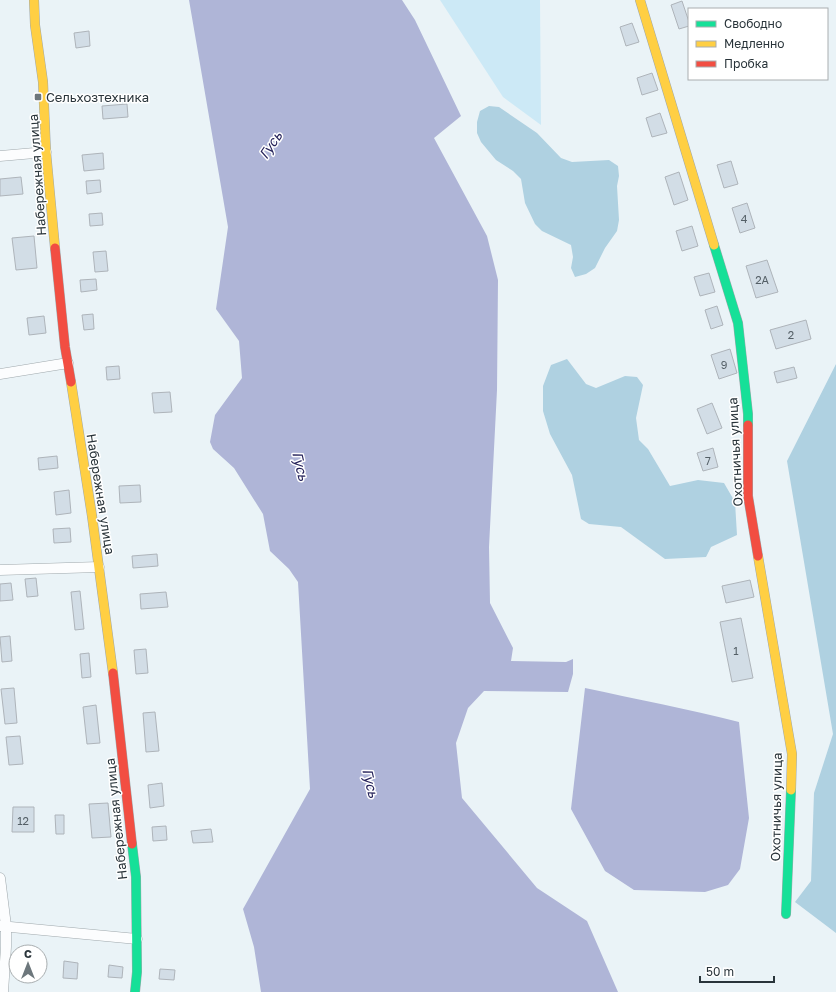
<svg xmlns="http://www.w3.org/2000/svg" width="836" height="992" viewBox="0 0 836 992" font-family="'Golos Text',sans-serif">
<rect width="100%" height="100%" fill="#eaf3f7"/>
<path fill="#cce9f6" d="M440,0H540L541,125L503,97Z"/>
<g fill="#afd1e1">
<path d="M489,106L499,107L537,133L561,158L572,162L609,160L618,166L619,176L617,186L619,220L617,231L605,248L595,268L586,274L575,277L571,268L573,257L571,245L542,231L535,224L525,203L521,179L513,171L496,160L481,142L477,133V122L480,111Z"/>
<path d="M567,359L586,384L596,388L625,376L637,377L643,385L636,418L639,440L648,449L670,486L698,480L724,483L735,502L737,535L711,547L706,557L665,559L621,527L589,524L581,519L572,475L550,434L543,411V386L551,365Z"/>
<path d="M836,364V933L795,902L811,881L814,793L833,734L787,461Z"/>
</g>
<g fill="#afb5d7">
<path d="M189,0H402L415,20L461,116L434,138L487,236L498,280L497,390L489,547L490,603L513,648L511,661L566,662L573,659V674L568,692L484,691L468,708L456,743L462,798L537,888L587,921L618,992H261L254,947L243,909L310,789L298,582L289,569L270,551L263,514L234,468L213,449L210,442L215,415L242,378L239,341L216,309L228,227Z"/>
<path d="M585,688C636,699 688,709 739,722L749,818L740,869L728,885L705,892L634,890L605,871L571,809Z"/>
</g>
<g fill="#d2dde6" stroke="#aeb4ba">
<path d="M682,1L689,22V26L679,29L671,5Z"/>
<path d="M632,23L639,42L626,46L620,27Z"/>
<path d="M89,31L90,46L76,48L74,33Z"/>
<path d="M652,73L658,90L642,95L637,78Z"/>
<path d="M127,104L128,117L103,119L102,106Z"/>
<path d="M660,113L667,133L652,137L646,118Z"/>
<path d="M103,153L104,169L84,171L82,155Z"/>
<path d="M731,161L738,184L724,188L717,165Z"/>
<path d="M679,172L688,200L674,205L665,177Z"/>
<path d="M21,177L23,194L0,196V179Z"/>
<path d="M100,180L101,192L87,194L86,181Z"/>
<path d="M747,203L755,228L740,233L732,208Z"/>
<path d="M102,213L103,225L90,226L89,214Z"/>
<path d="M692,226L698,246L682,251L676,231Z"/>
<path d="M34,236L37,268L16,270L12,238Z"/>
<path d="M106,251L108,271L95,272L93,252Z"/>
<path d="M767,260L778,292L756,298L746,266Z"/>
<path d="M709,273L715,292L700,296L694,277Z"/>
<path d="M96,279L97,290L81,292L80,280Z"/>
<path d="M717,306L723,325L711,329L705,310Z"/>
<path d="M93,314L94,329L84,330L82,315Z"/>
<path d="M44,316L46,333L29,335L27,318Z"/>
<path d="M806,320L811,339L776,349L770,330Z"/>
<path d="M730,349L737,373L719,379L711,355Z"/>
<path d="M119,366L120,379L107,380L106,367Z"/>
<path d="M794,367L797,378L777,383L774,372Z"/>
<path d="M170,392L172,412L154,413L152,393Z"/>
<path d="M712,403L722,428L707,434L697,409Z"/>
<path d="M713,448L718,467L703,471L697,453Z"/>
<path d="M57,456L58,468L39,470L38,458Z"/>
<path d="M140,485L141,502L120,503L119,486Z"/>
<path d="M69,490L71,513L56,515L54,492Z"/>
<path d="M70,528L71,542L54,543L53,529Z"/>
<path d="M157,554L158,566L133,568L132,556Z"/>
<path d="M36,578L38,596L27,597L25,579Z"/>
<path d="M750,580L754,597L726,603L722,586Z"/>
<path d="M11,583L13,600L0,601V584Z"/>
<path d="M80,591L84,629L75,630L71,592Z"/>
<path d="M166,592L168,607L141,609L140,594Z"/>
<path d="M741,618L753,678L732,682L720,622Z"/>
<path d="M10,636L12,661L2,662L0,637Z"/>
<path d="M146,649L148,673L136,674L134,650Z"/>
<path d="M89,653L91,677L82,678L80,654Z"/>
<path d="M14,688L17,723L5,724L1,689Z"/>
<path d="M96,705L100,743L87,744L83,707Z"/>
<path d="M155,712L159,751L146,752L143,713Z"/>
<path d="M20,736L23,764L9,765L6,737Z"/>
<path d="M162,783L164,806L150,808L148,785Z"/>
<path d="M108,803L111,837L92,838L89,804Z"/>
<path d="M13,807H34V832H12Z"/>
<path d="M55,815H64V834H56Z"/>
<path d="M166,826L167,840L153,841L152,827Z"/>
<path d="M211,829L213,842L193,843L191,831Z"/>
<path d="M40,958L46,959L45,968H40Z"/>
<path d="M64,961L78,963L77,979L63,978Z"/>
<path d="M109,965L123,967L122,978L108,977Z"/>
<path d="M160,969L175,970L174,980L159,979Z"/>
</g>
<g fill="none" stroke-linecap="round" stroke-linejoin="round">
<g stroke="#9fa8ac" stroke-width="11">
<g id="street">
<path d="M0,156L46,152"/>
<path d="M0,374L68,363"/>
<path d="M0,570L99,567"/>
<path d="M0,878L6,926V947L3,992"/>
<path d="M0,926L137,939"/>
</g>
</g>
<g stroke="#9fa8ac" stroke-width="10">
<g id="fast">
<path d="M714,245L738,323L748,414V425"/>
<path d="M132,844L136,877L137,972L135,992"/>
<path d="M786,914L791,790"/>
</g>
</g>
<g stroke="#9fa8ac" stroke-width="10">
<g id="slow">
<path d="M34,0L35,25L43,82L46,152L55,248"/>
<path d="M640,0L714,245"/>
<path d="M71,382L92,516L113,673"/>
<path d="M758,556L792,754L791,790"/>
</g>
</g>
<g stroke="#9fa8ac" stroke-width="10">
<g id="jam">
<path d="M55,248L65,347L71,382"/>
<path d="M748,425V496L758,556"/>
<path d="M113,673L132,844"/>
</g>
</g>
<use href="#street" stroke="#fcfdfe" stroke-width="10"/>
<use href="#fast" stroke="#16e098" stroke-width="9"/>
<use href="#slow" stroke="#ffcf43" stroke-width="9"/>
<use href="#jam" stroke="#f24e42" stroke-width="9"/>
</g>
<rect fill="#6d777c" stroke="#fff" stroke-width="1.5" x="34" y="93" width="8" height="8" rx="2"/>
<g text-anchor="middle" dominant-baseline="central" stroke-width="3" stroke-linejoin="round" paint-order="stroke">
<g font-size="11" fill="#545f66">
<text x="744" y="218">4</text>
<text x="762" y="279">2А</text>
<text x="791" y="334">2</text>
<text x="724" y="364">9</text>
<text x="708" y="460">7</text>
<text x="736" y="650">1</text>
<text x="23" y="820">12</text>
</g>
<g font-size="13" fill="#29343a" stroke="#fff" text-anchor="start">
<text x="46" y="97">Сельхозтехника</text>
</g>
<g font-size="13" fill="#29343a" stroke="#fff">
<text transform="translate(37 175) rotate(-94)">Набережная улица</text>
<text transform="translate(735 452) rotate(-93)">Охотничья улица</text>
<text transform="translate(101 494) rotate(81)">Набережная улица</text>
<text transform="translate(776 807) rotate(-89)">Охотничья улица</text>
<text transform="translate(116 819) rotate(-96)">Набережная улица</text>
</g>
<g font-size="14" font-style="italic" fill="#25225a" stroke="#fff">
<text transform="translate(270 145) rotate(-56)">Гусь</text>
<text transform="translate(301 466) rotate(77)">Гусь</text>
<text transform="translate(371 783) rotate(77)">Гусь</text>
</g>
</g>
<rect x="688" y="8" width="140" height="72" fill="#ffffff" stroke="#a9aeb0"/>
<rect x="696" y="21" width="20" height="6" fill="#16e098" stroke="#a9aeb0"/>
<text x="724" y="28" font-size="12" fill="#29343a">Свободно</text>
<rect x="696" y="41" width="20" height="6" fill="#ffcf43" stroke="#a9aeb0"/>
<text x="724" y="48" font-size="12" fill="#29343a">Медленно</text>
<rect x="696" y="61" width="20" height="6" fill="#f24e42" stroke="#a9aeb0"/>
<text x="724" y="68" font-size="12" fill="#29343a">Пробка</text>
<g transform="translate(28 964)"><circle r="19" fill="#ffffff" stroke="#a9aeb0"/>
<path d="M0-3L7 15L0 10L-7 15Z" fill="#6d777c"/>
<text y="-6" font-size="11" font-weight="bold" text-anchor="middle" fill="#29343a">С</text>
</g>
<path d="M700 976v6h74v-6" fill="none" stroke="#29343a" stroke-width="2"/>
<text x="706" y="976" font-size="12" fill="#29343a" stroke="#ffffff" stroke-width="3" paint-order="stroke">50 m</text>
</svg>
